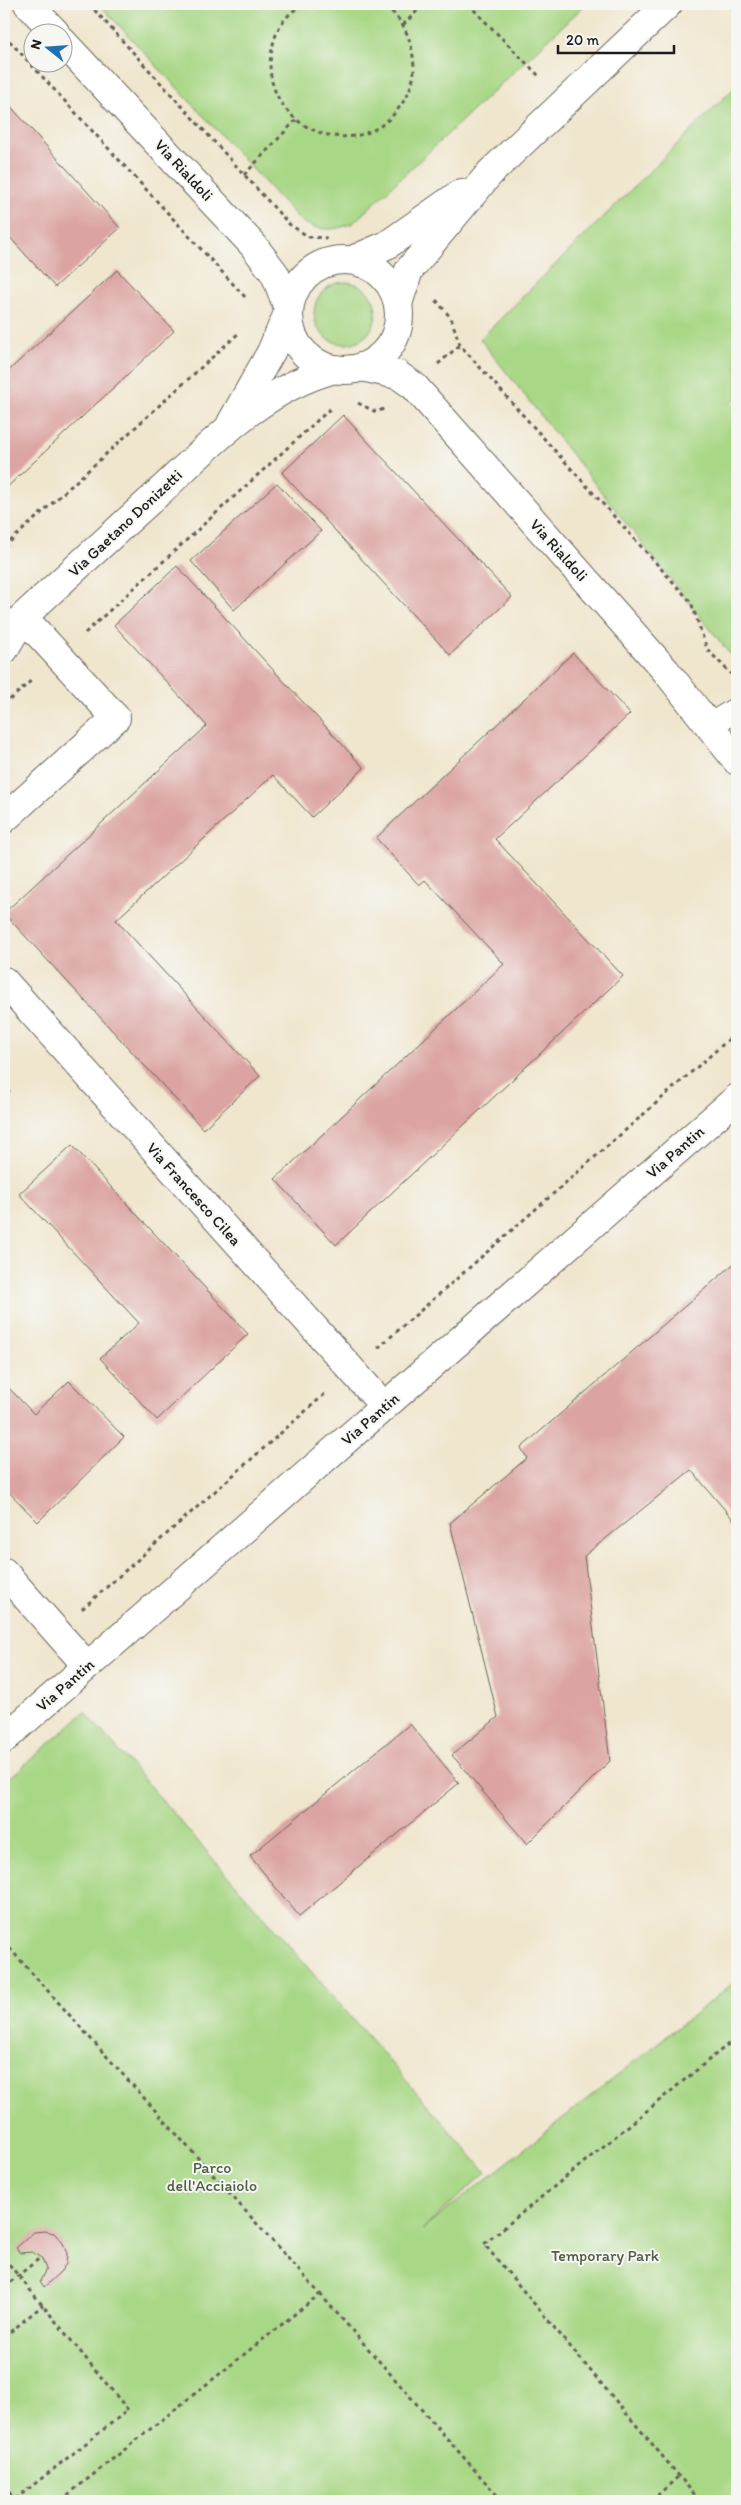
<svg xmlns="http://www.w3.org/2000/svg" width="741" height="2505" viewBox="0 0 741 2505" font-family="Itim,sans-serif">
<rect width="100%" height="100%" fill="#f6f6f2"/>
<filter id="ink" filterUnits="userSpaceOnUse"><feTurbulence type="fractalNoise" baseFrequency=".02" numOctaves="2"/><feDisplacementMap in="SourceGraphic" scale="10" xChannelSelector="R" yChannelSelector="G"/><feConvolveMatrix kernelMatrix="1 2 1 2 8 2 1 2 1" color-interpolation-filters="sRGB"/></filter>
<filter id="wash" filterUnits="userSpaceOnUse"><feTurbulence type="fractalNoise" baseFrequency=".0096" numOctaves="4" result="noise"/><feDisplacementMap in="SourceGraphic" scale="20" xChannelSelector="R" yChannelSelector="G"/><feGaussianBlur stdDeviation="1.12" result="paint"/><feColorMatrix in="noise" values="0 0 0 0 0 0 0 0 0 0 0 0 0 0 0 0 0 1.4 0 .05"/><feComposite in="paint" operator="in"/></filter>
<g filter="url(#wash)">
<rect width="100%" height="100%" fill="#f0e6ce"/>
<g fill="#a8d785" stroke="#627a50">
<path d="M99,4H586L353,223C335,231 317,232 300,220Z"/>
<path d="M737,85V398L731,403L737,412V663L480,339Z"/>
<circle cx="345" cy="313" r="31"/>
<path d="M85,1712L486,2172L422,2230L737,1980V2501H4V1783Z"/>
</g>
<g id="blocks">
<g fill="#dba4a2">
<path d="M4,99L120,228L55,287L4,231Z"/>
<path d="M117,270L174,331L4,490V375Z"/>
<path d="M343,415L512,597L450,655L282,473Z"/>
<path d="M277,483L321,531L234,610L191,561Z"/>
<path d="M177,566L364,768L312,817L273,775L116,920L260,1076L203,1129L4,913L207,726L114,625Z"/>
<path d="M573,653L630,714L495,839L623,976L336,1245L275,1179L504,964L425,880L419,885L376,838Z"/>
<path d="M4,1085L10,1092L4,1097Z"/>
<path d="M72,1145L248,1334L157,1420L100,1358L139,1323L19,1194Z"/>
<path d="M737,1261V1524L691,1470L584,1556L610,1761L527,1844L452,1755L498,1717L450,1523L527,1458L521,1448Z"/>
<path d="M69,1381L124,1437L38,1522L4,1487V1383L34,1414Z"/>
<path d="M410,1724L459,1783L299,1916L250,1856Z"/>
<path d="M45,2231L54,2233L63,2243L67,2254L66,2264L61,2271L44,2287L40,2281L46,2269L41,2257L32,2252L20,2253L16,2248L34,2232Z"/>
</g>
</g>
</g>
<g filter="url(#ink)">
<use href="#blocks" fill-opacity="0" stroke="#66635a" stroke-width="1"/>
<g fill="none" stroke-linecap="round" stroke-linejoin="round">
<g stroke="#66635a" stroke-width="26">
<path id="service" d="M711,725L737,709"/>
</g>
<g stroke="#66635a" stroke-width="30">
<g id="minor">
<path d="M28,4L55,32"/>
<path d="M62,41L253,245L275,274L289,311"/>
<path d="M362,367L398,375L414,386L666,671L737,761"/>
<path d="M4,819L116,718L23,617"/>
<path d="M4,981L384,1406"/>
<path d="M4,1572L87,1666"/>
<path d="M4,1739L737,1098"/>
</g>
</g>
<g stroke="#66635a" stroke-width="30">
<g id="tertiary">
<path d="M352,260L387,245L461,193"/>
<circle cx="344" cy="315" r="55"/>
<path d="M398,304L409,270L490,173L668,4"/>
<path d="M231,423L271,352L289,311"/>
<path d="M4,650L23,617C67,576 111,536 155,496C208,447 262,388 335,369"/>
</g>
</g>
<g stroke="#66635a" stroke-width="3" stroke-dasharray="4 4" stroke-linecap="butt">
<path d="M89,4L289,224L309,237L327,238"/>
<path d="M302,4C296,9 290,13 285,19C277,28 273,42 271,54C260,125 354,168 398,109C407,98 414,83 414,68C413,42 404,18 382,4"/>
<path d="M468,4L541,78"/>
<path d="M403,25L424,4"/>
<path d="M4,35L246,298"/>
<path d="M244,175L296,120"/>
<path d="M436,300L451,318L460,345L691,602L707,649L734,677"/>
<path d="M438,364L460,345"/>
<path d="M358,403L376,412L386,408"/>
<path d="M4,547L240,332"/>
<path d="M85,633L331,408"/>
<path d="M4,705L33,679"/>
<path d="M378,1348L737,1032"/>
<path d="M82,1609L326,1393"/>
<path d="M4,1942L320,2294L60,2501"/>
<path d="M4,2258L128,2410L13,2501"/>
<path d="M4,2287L41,2257"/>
<path d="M320,2294L502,2501"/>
<path d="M4,2337L43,2305"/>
<path d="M4,2486L16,2501"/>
<path d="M651,2501L679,2476"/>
<path d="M700,2501L484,2244L737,2037"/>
</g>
<use href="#service" stroke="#fff" stroke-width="24"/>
<use href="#minor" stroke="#fff" stroke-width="28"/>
<use href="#tertiary" stroke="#fff" stroke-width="28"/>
</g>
</g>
<g text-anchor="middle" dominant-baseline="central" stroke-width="4" stroke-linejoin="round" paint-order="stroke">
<g font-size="16" fill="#1c1c1c" stroke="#f6f6f2">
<text transform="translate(184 170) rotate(47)">Via Rialdoli</text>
<text transform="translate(125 523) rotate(-43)">Via Gaetano Donizetti</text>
<text transform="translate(559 550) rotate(48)">Via Rialdoli</text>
<text transform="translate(675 1152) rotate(-41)">Via Pantin</text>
<text transform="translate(194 1194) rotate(48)">Via Francesco Cilea</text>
<text transform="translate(370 1419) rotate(-41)">Via Pantin</text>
<text transform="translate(65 1685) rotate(-41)">Via Pantin</text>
</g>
<g font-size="16" fill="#4d5d41" stroke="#f6f6f2">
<text x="212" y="2167">Parco<tspan x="212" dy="18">dell'Acciaiolo</tspan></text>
<text x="605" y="2255">Temporary Park</text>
</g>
</g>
<rect width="741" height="2505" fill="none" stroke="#f6f6f2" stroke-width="20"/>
<g transform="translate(48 48) rotate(287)"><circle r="24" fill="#f6f6f2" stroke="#9f9f9c"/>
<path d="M0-4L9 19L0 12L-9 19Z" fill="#1f6fb2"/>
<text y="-8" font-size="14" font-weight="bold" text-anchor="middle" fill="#1c1c1c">N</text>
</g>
<path d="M558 45v8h116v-8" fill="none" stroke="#1c1c1c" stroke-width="2.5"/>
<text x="566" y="45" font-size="15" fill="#1c1c1c" stroke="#f6f6f2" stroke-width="4" paint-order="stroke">20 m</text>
</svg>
